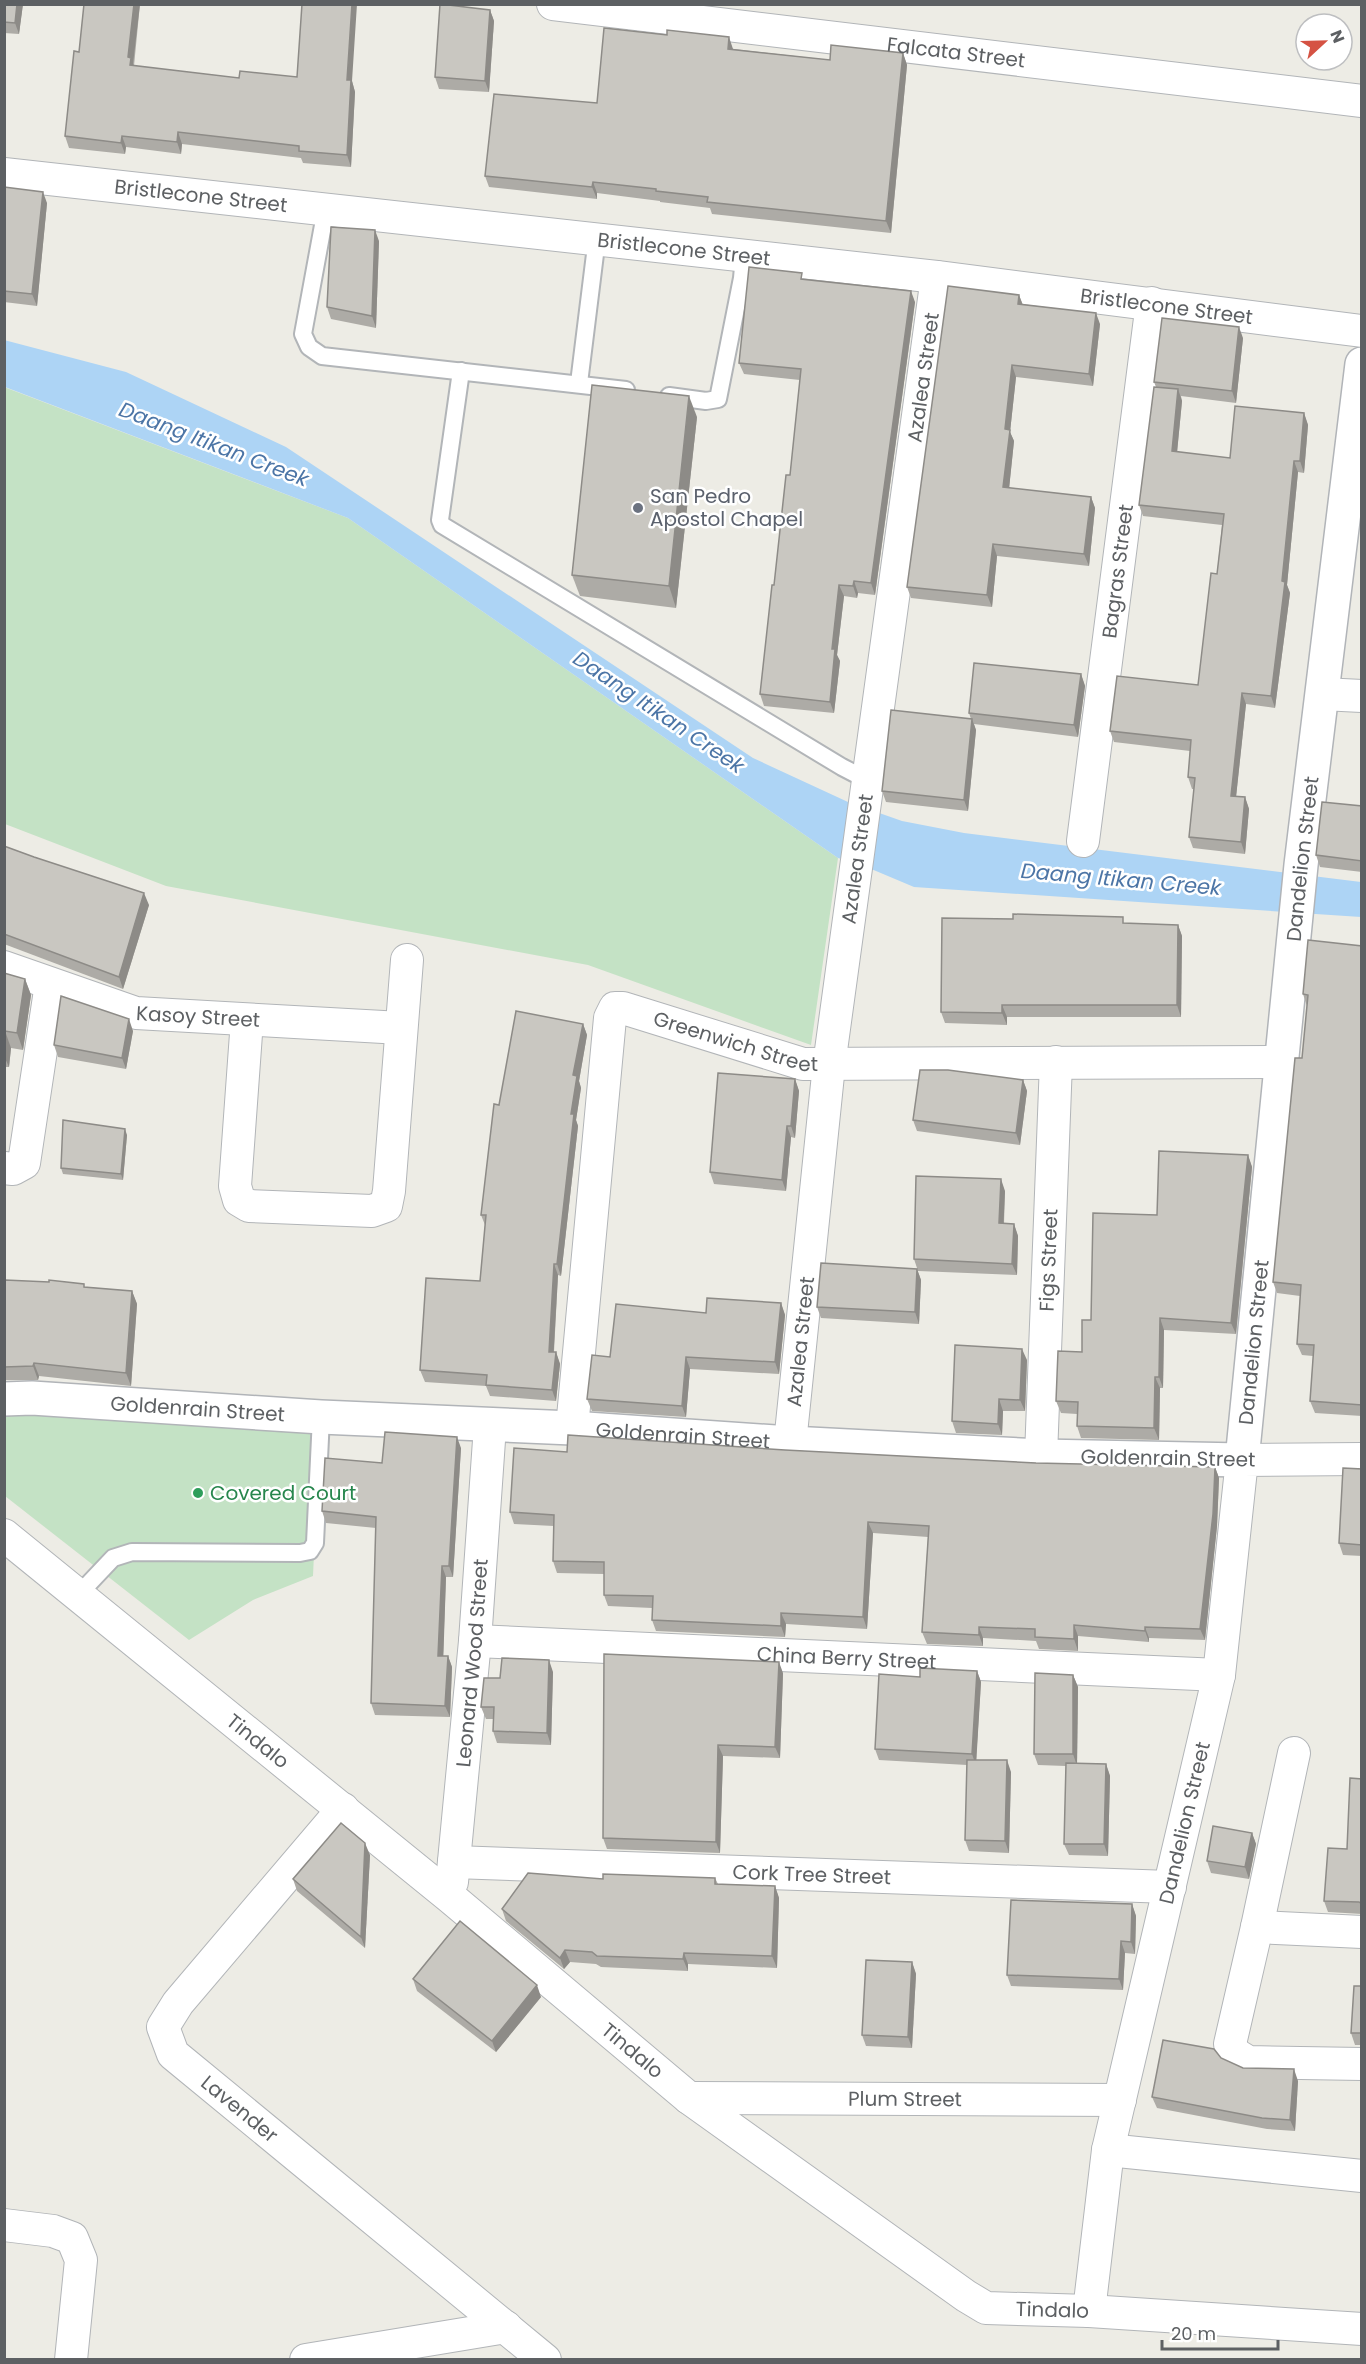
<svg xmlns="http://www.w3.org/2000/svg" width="1366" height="2364" viewBox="0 0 1366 2364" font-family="Poppins,sans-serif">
<rect width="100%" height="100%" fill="#edece5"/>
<g fill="#c4e2c5">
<path d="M4,387L348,518L838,858L811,1045L588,965L166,886L5,824Z"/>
<path d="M36,1412L320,1423L313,1576L253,1600L189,1640L5,1496L4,1416Z"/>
</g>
<path fill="#add4f5" d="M4,340L126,372L286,447L753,758L848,802L902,821L964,833L1361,882V917L914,887L857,863L838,858L348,518L5,387Z"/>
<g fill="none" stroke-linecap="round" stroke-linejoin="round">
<g stroke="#b2b5b8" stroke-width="20">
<g id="lane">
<path d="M326,209L303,334L309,347L322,356L626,390"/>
<path d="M461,371L440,520L442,525L842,767L869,781"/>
<path d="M579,383L597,238"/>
<path d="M669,396L706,401L718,399L742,278L744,256"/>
<path d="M78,1595L113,1558L132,1552L300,1553L310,1551L315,1543L321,1417"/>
</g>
</g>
<g stroke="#b2b5b8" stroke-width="34">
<g id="street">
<path id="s1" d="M553,4L1362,101"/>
<path id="s2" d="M4,174L937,277L1362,331"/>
<path d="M1322,694L1362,696"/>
<path id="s3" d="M1083,841L1152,303"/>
<path id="s4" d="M4,967L136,1013L401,1028"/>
<path d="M247,1020L235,1186L239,1200L249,1206L372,1211L386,1206L389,1191L407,960"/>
<path d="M4,1168L13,1169L24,1163L51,984"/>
<path id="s5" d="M572,1428L610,1018L615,1008H623L803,1064L1280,1062"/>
<path id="s6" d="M790,1443L829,1065L937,277"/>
<path id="s7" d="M1041,1456L1056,1062"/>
<path id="s8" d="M4,1535L450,1897L689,2098L966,2296L986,2308L1089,2311L1362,2329"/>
<path id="s9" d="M475,1641L1219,1675"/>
<path d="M1294,1753L1257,1927L1230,2044L1235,2054L1248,2062L1362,2064"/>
<path id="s10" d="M343,1809L178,2003L163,2027L173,2054L545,2360"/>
<path id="s11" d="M454,1862L1170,1887"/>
<path id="s12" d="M452,1882L475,1641L490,1426"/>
<path d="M1257,1927L1362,1932"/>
<path id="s13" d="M689,2098L1120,2100"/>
<path d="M1108,2150L1362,2176"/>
<path d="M4,2225L53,2231L72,2238L81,2260L71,2360"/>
<path id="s14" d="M1089,2311L1108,2150L1219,1675L1242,1460L1362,1459"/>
<path d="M306,2360L506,2327"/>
</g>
</g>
<g stroke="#b1b4b8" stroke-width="36">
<g id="secondary">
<path id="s15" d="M4,1399L32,1398L321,1417L572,1428L790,1443L1041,1456L1242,1460L1301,865L1362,364"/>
</g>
</g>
<use href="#lane" stroke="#fff" stroke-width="16"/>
<use href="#street" stroke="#fff" stroke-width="32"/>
<use href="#secondary" stroke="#fff" stroke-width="33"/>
</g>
<g fill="#adaba6">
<path d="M4,4H23L19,34L4,33Z"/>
<path d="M84,4H140L134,66L239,78L297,77L352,81L355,92L351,167L303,163L301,158L182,144L181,154L126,147L125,154L69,148L65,136L79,52Z"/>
<path d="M490,10L494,21L489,92L439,89L435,77Z"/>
<path d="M733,49L830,60L903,53L907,65L891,233L712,214L710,208L660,202V201L597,193V199L489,187L485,176L597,103Z"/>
<path d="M4,187L47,203L37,306L4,302Z"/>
<path d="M379,241L376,328L331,319L327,307Z"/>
<path d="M804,279L915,302L875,595L858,593L857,598L844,596L837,655L840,661L834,713L764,706L760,694L790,475L800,380L744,374L739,363Z"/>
<path d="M1019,295L1023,305L1100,324L1093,386L1016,377L1010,432L1014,441L1009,488L1091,497L1095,508L1089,566L997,556L992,607L911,598L907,587Z"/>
<path d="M1243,338L1236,403L1181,396L1182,401L1177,452L1230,458L1304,413L1308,425L1304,473L1298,472L1287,585L1290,593L1275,708L1246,704L1236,796L1245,797L1249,809L1245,854L1193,848L1189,837L1194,789H1192L1188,777L1190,751L1114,742L1110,731L1198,685L1217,574L1222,525L1143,516L1139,505L1156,387L1154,382Z"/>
<path d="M697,417L676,608L580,596L572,575Z"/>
<path d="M1081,674L1085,686L1078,737L974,724L976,730L968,811L886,802L882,791L971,719L969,713Z"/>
<path d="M1362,806V872L1320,867L1316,855Z"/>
<path d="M4,846L34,857L149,905L123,989L4,944Z"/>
<path d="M1125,923L1178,925L1182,936L1181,1017H1007V1025L945,1023L941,1012Z"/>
<path d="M1362,946V1416L1315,1413L1310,1401L1313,1356L1302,1355L1297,1344L1300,1296L1277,1293L1273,1282L1302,1058L1307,1006L1303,994Z"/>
<path d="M4,973L25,979L31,995L23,1050L11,1048L9,1067H4Z"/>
<path d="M583,1024L587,1035L579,1081L581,1088L576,1120L578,1126L561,1276L558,1275L554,1352H556L560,1364L556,1401L490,1396L486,1386L425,1382L420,1370L480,1281L485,1225L481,1215L499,1105Z"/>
<path d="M133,1031L126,1069L58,1057L54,1045Z"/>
<path d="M795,1079L799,1091L795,1138L791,1137L786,1191L714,1184L710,1172Z"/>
<path d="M1023,1080L1027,1091L1020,1145L917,1131L913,1120Z"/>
<path d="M127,1135L123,1180L63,1174L61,1168Z"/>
<path d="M1248,1155L1252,1167L1236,1334L1164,1330L1163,1388H1160L1159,1440L1081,1438L1077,1426V1414L1061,1413L1056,1401L1082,1352L1091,1320L1157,1215Z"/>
<path d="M1005,1191L1004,1224H1014L1018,1236L1017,1275L918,1271L914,1259Z"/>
<path d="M917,1269L921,1280L919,1324L821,1318L817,1307Z"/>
<path d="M86,1287L132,1291L137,1304L131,1386L39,1376L38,1380H4V1292Z"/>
<path d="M781,1303L785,1315L779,1374L690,1369L686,1417L592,1411L587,1399L610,1357L706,1313Z"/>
<path d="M1027,1360L1025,1411H1003L1002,1435L956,1433L952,1421Z"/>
<path d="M461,1448L453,1577H446L443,1656H448L452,1667L450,1717L375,1715L371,1703L376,1528L326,1523L322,1511L382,1463Z"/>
<path d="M785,1450L1036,1463L1215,1467L1219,1478L1217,1526L1205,1640L1149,1638V1642L1078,1636V1651L1039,1649L1036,1641L983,1638V1646L927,1644L922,1632L928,1537L873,1533L867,1629L786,1624L785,1637L656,1631L652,1620V1608L608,1606L604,1595V1574L557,1573L553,1561L554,1526L514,1524L510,1512L567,1452Z"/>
<path d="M1362,1469V1556L1343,1555L1339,1543Z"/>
<path d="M977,1671L981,1682L976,1760L1011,1772L1009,1853L969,1851L965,1840L967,1765L879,1760L875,1749L920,1677Z"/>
<path d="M553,1672L551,1745L497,1743L493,1731L494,1719H486L481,1707L500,1678Z"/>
<path d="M783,1673L780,1758L723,1756L720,1853L607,1849L603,1838Z"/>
<path d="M1073,1675L1078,1687L1077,1763L1106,1764L1110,1776L1108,1856L1069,1855L1064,1844L1066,1766L1038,1765L1034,1754Z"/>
<path d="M1362,1779V1914L1328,1912L1324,1901L1347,1849Z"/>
<path d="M1252,1833L1256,1844L1249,1879L1211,1873L1207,1861Z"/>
<path d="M370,1855L365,1948L297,1891L293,1879Z"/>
<path d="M715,1878L718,1884L775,1886L779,1898L777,1968L688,1964V1971L601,1967L596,1964L570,1962L564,1969L506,1921L502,1909L603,1879Z"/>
<path d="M1132,1904L1136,1916L1135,1954L1125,1953L1123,1990L1011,1986L1007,1975Z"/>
<path d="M912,1962L916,1974L912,2048L866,2046L862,2035Z"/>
<path d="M413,1979L541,1997L496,2052L417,1991Z"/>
<path d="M1362,1986V2045H1355L1351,2033Z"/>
<path d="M1243,2068L1298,2081L1295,2131L1267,2129L1157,2108L1152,2097Z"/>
</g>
<g fill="#8d8b87">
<path d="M17,4H23L19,34L15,23Z"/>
<path d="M134,4H140L133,64L135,69L130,65L128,57Z"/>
<path d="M352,4H357L352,81L355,92L351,167L347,155V80Z"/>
<path d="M490,10L494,21L489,92L485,81Z"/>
<path d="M729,37L733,49H728Z"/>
<path d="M903,53L907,65L891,233L886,221Z"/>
<path d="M178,132L182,144L181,154L177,142Z"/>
<path d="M122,136L126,147L125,154L121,143Z"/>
<path d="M593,182L597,193V199L592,187Z"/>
<path d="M43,192L47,203L37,306L32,294Z"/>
<path d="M375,230L379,241L376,328L372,316Z"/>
<path d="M911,291L915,302L875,595L871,583Z"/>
<path d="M1019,295L1023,306L1018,304Z"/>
<path d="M1096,313L1100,324L1093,386L1089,374Z"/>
<path d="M1239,327L1243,338L1236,403L1232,391Z"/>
<path d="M1012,365L1016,377L1010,432L1014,441L1008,499L1003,487L1005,429Z"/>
<path d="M1178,389L1182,401L1176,463L1172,451Z"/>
<path d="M689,396L697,417L676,608L669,586Z"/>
<path d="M1304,413L1308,425L1304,473L1300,461Z"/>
<path d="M1294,461L1298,472L1287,585L1290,593L1275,708L1271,696Z"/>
<path d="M1091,497L1095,508L1089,566L1084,554Z"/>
<path d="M993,544L997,556L992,607L987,595Z"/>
<path d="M854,581L858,593L857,598L853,586Z"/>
<path d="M839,585L844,596L837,655L840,661L834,713L830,702L832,649Z"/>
<path d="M1081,674L1085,686L1078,737L1074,725Z"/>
<path d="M1242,693L1246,704L1235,807L1231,796Z"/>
<path d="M972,719L976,730L968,811L964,800Z"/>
<path d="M1245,797L1249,809L1245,854L1241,842Z"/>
<path d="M144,893L149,905L123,989L119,977Z"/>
<path d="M1178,925L1182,936L1181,1017L1177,1005Z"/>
<path d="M25,979L31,995L23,1050L17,1033Z"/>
<path d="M1002,1005L1007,1017V1025L1002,1013Z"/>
<path d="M129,1019L133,1031L126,1069L122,1058Z"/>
<path d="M583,1024L587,1035L579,1081L581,1088L576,1120L578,1126L561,1276L557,1264L571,1114L573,1075Z"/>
<path d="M5,1031L11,1048L9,1067L4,1056Z"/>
<path d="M795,1079L799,1091L795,1138L791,1126Z"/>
<path d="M1023,1080L1027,1091L1020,1145L1016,1133Z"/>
<path d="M787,1126L791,1137L786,1191L782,1180Z"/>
<path d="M125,1129L127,1135L123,1180L121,1174Z"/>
<path d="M1248,1155L1252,1167L1236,1334L1231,1323Z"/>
<path d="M1001,1179L1005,1191L1003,1235L999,1223Z"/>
<path d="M1014,1224L1018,1236L1017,1275L1012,1264Z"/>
<path d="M554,1264L558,1275L553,1363L549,1352Z"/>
<path d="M917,1269L921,1280L919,1324L915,1312Z"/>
<path d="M132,1291L137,1304L131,1386L126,1373Z"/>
<path d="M781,1303L785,1315L779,1374L775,1362Z"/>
<path d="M1160,1318L1164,1330L1163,1388L1159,1377Z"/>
<path d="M1022,1349L1027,1360L1025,1411L1020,1400Z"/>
<path d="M556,1352L560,1364L556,1401L552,1390Z"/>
<path d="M686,1357L690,1369L686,1417L682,1406Z"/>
<path d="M34,1363L39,1376L38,1380L33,1366Z"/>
<path d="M1155,1377L1160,1388L1159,1440L1154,1428Z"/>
<path d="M999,1399L1003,1411L1002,1435L998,1424Z"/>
<path d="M457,1437L461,1448L453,1577L449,1566Z"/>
<path d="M1215,1467L1219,1478L1217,1526L1205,1640L1200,1629Z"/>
<path d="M868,1522L873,1533L867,1629L863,1617Z"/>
<path d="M442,1566L446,1577L443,1667L438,1656Z"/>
<path d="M781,1613L786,1624L785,1637L781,1626Z"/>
<path d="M1074,1625L1078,1636V1651L1074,1639Z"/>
<path d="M979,1627L983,1638V1646L979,1635Z"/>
<path d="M1145,1627L1149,1638V1642L1145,1631Z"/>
<path d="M448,1656L452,1667L450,1717L445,1706Z"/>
<path d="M549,1660L553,1672L551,1745L547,1733Z"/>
<path d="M779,1662L783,1673L780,1758L775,1747Z"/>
<path d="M977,1671L981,1682L976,1766L972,1754Z"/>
<path d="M1073,1675L1078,1687L1077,1766L1073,1754Z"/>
<path d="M718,1745L723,1756L720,1853L716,1842Z"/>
<path d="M1007,1760L1011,1772L1009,1853L1005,1841Z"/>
<path d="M1106,1764L1110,1776L1108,1856L1104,1844Z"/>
<path d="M1252,1833L1256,1844L1249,1879L1245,1867Z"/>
<path d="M365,1843L370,1855L365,1948L361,1937Z"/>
<path d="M775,1886L779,1898L777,1968L772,1956Z"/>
<path d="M1132,1904L1136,1916L1135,1954L1131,1942Z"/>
<path d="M1121,1941L1125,1953L1123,1990L1119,1979Z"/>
<path d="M565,1950L570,1962L564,1969L560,1958Z"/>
<path d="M684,1953L688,1964V1971L683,1959Z"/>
<path d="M912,1962L916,1974L912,2048L908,2037Z"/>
<path d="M537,1985L541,1997L496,2052L492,2041Z"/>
<path d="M1294,2069L1298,2081L1295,2131L1290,2120Z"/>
</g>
<g fill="#c9c7c1" stroke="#8d8b87" stroke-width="1.5">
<path d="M4,4H17L15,23L4,22Z"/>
<path d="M84,4H134L128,57L131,58L130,65L239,78L240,71L297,77L302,4H352L347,80H351L347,155L299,151V146L178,132L177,142L122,136L121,143L65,136L74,51L79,52Z"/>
<path d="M440,4L490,10L485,81L435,77Z"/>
<path d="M604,28L667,35V30L729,37L728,49L830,60L831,45L903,53L886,221L707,202L708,197L656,191V189L593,182L592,187L485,176L494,94L597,103Z"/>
<path d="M4,187L43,192L32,294L4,291Z"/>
<path d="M331,227L375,230L372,316L327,307Z"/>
<path d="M749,267L802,273L801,279L911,291L871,583L854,581L853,586L839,585L832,649H835L830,702L760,694L772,585H774L786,475H790L801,369L739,363Z"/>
<path d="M948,286L1019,295L1018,304L1096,313L1089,374L1012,365L1005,429L1010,430L1003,487L1091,497L1084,554L993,544L987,595L907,587Z"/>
<path d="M1162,318L1239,327L1232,391L1154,382Z"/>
<path d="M592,385L689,396L669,586L572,575Z"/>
<path d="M1154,387L1178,389L1172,451L1230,458L1235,406L1304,413L1300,461H1294L1282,581L1285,582L1271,696L1242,693L1231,796L1245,797L1241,842L1189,837L1195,778L1188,777L1191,740L1110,731L1117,676L1198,685L1211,573L1217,574L1224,514L1139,505Z"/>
<path d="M974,663L1081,674L1074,725L969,713Z"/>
<path d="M891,710L972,719L964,800L882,791Z"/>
<path d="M1322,802L1362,806V861L1316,855Z"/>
<path d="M4,846L34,857L144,893L119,977L4,934Z"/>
<path d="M1013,914L1123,917V923L1178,925L1177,1005H1002V1013L941,1012L942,918L1013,919Z"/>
<path d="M1308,940L1362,946L1361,1064H1362V1089L1361,1100H1362V1405L1310,1401L1314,1345L1297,1344L1301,1285L1273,1282L1295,1058H1302L1308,995L1303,994Z"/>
<path d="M4,973L25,979L17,1033L5,1031L4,1037Z"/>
<path d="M61,996L129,1019L122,1058L54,1045Z"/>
<path d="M516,1011L583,1024L573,1075L577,1076L571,1114H574L557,1264H554L549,1352H556L552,1390L486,1385L487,1375L420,1370L426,1278L480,1281L486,1215H481L494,1104L499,1105Z"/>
<path d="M920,1070H948L1023,1080L1016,1133L913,1120Z"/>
<path d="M718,1073L795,1079L791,1126H787L782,1180L710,1172Z"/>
<path d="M63,1120L125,1129L121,1174L61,1168Z"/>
<path d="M1159,1151L1248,1155L1231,1323L1160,1318L1159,1377H1155L1154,1428L1077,1426L1078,1402L1056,1401L1058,1351L1082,1352V1320H1091L1093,1213L1157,1215Z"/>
<path d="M916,1176L1001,1179L999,1223L1014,1224L1012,1264L914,1259Z"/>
<path d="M821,1263L917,1269L915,1312L817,1307Z"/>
<path d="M5,1280L49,1282V1280L84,1284V1287L132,1291L126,1373L34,1363L33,1366L4,1367V1292Z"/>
<path d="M707,1298L781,1303L775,1362L686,1357L682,1406L587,1399L592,1355L610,1357L616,1304L706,1313Z"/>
<path d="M955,1345L1022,1349L1020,1400L999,1399L998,1424L952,1421Z"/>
<path d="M385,1432L457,1437L449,1566H442L438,1656H448L445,1706L371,1703L376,1517L322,1511L325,1458L382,1463Z"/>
<path d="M568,1435L785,1450L1036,1463L1215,1467L1213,1514L1200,1629L1145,1627V1631L1074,1625V1639L1035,1637V1629L979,1627V1635L922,1632L929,1526L868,1522L863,1617L781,1613V1626L652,1620L653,1596L604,1595V1562L553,1561L554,1515L510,1512L514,1448L567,1452Z"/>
<path d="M1343,1468L1362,1469V1545L1339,1543Z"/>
<path d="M604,1654L779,1662L775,1747L718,1745L716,1842L603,1838Z"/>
<path d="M502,1658L549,1660L547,1733L493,1731L494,1707H481L484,1678H500Z"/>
<path d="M920,1668L977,1671L972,1754L875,1749L879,1674L920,1677Z"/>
<path d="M1035,1673L1073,1675V1754H1034Z"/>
<path d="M967,1760H1007L1005,1841L965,1840Z"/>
<path d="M1066,1763L1106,1764L1104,1844H1064Z"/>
<path d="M1350,1778L1362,1779V1904L1359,1902L1324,1901L1328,1848L1347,1849Z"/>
<path d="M341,1823L365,1843L361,1937L293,1879Z"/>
<path d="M1213,1826L1252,1833L1245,1867L1207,1861Z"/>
<path d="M528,1873L603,1879V1874L715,1878V1884L775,1886L772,1956L684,1953L683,1959L597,1956L592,1952L565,1950L560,1958L502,1909Z"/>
<path d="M1011,1900L1132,1904L1131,1942L1121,1941L1119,1979L1007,1975Z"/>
<path d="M460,1921L537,1985L492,2041L413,1979Z"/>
<path d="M866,1960L912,1962L908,2037L862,2035Z"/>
<path d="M1354,1986H1362V2033H1351Z"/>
<path d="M1163,2040L1214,2049L1221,2058L1243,2068L1294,2069L1290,2120L1262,2118L1152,2097Z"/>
</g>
<circle fill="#6b7280" stroke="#fff" stroke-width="2" cx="638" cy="508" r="6"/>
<circle fill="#2e9e5b" stroke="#fff" stroke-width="2" cx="198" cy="1493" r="6"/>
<g text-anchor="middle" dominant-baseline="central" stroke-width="5" stroke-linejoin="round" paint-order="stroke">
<g font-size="20" fill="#5d6063" stroke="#fff">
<text stroke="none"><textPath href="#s1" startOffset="406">Falcata Street</textPath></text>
<text stroke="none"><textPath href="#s2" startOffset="198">Bristlecone Street</textPath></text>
<text stroke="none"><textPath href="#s2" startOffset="684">Bristlecone Street</textPath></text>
<text stroke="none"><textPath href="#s2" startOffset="1170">Bristlecone Street</textPath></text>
<text stroke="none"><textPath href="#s6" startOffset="1074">Azalea Street</textPath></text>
<text stroke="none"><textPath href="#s3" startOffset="272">Bagras Street</textPath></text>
<text stroke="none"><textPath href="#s6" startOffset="588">Azalea Street</textPath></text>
<text stroke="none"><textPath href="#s15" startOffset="1844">Dandelion Street</textPath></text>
<text stroke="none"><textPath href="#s4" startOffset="202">Kasoy Street</textPath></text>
<text stroke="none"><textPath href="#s5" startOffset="549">Greenwich Street</textPath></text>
<text stroke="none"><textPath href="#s7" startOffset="196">Figs Street</textPath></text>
<text stroke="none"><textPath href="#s6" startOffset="102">Azalea Street</textPath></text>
<text stroke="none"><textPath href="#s15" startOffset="1358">Dandelion Street</textPath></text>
<text stroke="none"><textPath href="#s15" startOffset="194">Goldenrain Street</textPath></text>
<text stroke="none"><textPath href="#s15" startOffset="680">Goldenrain Street</textPath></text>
<text transform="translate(1168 1458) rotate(1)">Goldenrain Street</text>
<text stroke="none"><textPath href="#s9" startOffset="372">China Berry Street</textPath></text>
<text stroke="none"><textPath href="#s12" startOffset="220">Leonard Wood Street</textPath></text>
<text stroke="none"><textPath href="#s8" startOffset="327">Tindalo</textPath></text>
<text stroke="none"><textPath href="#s14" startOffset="498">Dandelion Street</textPath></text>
<text stroke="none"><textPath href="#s11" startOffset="358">Cork Tree Street</textPath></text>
<text stroke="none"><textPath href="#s8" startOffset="813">Tindalo</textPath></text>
<text stroke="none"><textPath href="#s13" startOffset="216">Plum Street</textPath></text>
<text stroke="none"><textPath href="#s10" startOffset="398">Lavender</textPath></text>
<text stroke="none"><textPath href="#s8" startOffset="1317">Tindalo</textPath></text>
</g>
<g font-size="20" fill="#5b616d" stroke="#fff" text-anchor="start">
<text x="650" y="496">San Pedro<tspan x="650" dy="23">Apostol Chapel</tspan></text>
</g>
<g font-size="20" fill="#27864d" stroke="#fff" text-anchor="start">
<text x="210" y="1493">Covered Court</text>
</g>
<g font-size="21" font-style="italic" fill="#4c75a6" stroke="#fff">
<text transform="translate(214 444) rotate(21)">Daang Itikan Creek</text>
<text transform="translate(659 712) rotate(34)">Daang Itikan Creek</text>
<text transform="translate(1121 879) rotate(5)">Daang Itikan Creek</text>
</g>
</g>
<rect width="1366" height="2364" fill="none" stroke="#5d6063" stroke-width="12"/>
<g transform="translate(1324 42) rotate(68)"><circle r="28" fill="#ffffff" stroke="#bebfc1" stroke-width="1.5"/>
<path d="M0-4.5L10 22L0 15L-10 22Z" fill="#d55243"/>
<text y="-9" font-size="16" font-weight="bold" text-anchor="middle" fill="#5d6063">N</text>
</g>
<path d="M1162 2340v9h116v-9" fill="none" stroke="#5d6063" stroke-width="3"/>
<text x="1171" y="2340" font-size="18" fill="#5d6063" stroke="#ffffff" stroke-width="4.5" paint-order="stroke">20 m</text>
</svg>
